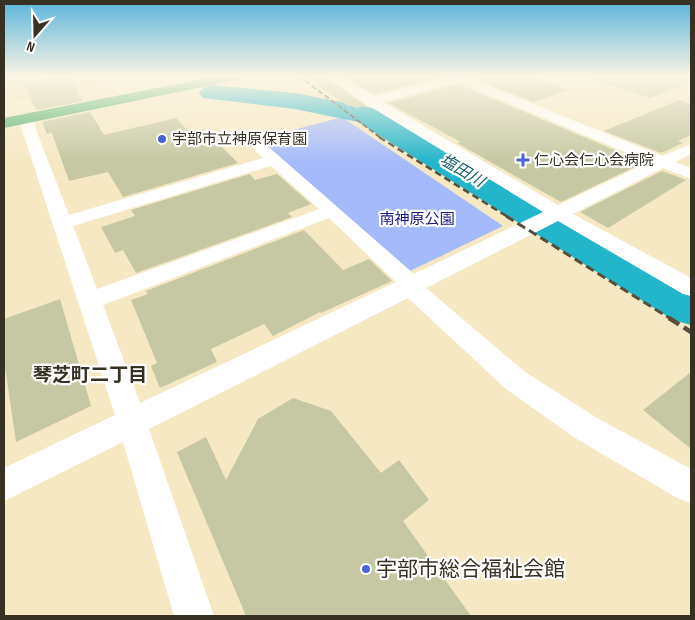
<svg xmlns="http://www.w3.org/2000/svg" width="695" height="620" viewBox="0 0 695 620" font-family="'Sofia Sans Condensed','Noto Sans JP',sans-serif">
<rect width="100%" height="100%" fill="#f6e8c3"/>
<path fill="#eedeb1" d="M4,76H146L4,103Z"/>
<path fill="#a5bafb" d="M342,117L503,226L410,271L256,140Z"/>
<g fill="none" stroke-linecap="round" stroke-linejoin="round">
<path fill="#23b5ca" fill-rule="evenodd" d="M212,85L295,93L377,109L691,285V325L673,320L358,122L295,109L203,98L199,93L203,88Z"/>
</g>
<g fill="#c5c8a3">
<path d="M68,76L83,101L36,110L24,83Z"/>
<path d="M304,76H324L366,106L356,108L352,106H348Z"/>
<path d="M342,76H448L374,94Z"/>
<path d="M476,76H531L569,90L533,102L474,78Z"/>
<path d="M595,76H691V82L650,98L594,80Z"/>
<path d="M458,84L643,162V163L561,202L457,143L461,142L388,103Z"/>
<path d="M679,100L691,104V135L678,141L683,143L661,153L604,131Z"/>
<path d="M90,112L104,135L176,118L191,134L205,130L238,163L123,197L108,172L69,181L52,133L47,134L42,122Z"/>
<path d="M662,171L686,180L608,228L580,212Z"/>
<path d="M250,174L255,180L277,174L311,204L288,213L292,217L136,273L123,250L115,253L101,227L135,216L131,210Z"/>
<path d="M304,230L343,270L369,259L392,281L321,313L320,312L273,336L264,324L211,349L217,362L160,388L151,366L157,363L131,300L148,294L146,291Z"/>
<path d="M60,299L91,406L16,442L4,360V319Z"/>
<path d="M691,372V449L643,410Z"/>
<path d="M293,398L331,411L381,473L399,460L429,500L403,521L471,616H246L177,452L206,437L226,480L258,419Z"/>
</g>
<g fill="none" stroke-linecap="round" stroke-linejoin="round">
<g fill="#fff" fill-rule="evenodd">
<path d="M169,76H180L191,86L189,89H181Z"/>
<path d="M326,76H339L374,96L454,76H474L471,79L662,156L691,144V154L675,162L691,168V179L663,168L573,214L691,278V296L683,294L558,221L426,288L525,372L597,418L691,469V503L679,499L575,438L505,388L408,298L149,429L214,616H174L123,442L4,501V468L115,415L21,127L23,115L28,114L35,118V127L69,215L263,158L243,138L250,134L255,135L414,274L543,212L366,104ZM458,82L649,162L558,205L383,102ZM271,166L319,209L97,289L73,226ZM329,218L396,282L140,403L103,305Z"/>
</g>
<path fill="#4eaf6a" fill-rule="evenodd" d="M218,76H243L236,80L4,128V118Z"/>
<path stroke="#554f3d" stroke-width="2" stroke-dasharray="5.5 2.5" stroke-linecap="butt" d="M299,76L381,138"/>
<path stroke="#554f3d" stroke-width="2.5" stroke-dasharray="7 4" stroke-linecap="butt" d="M379,137L508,217"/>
<path stroke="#554f3d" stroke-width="3" stroke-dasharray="9 4.5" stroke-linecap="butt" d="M506,216L671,319"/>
<path stroke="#554f3d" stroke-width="4.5" stroke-dasharray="12 5.5" stroke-linecap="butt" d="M669,318L691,332"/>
</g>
<linearGradient id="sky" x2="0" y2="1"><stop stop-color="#59b4dc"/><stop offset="0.47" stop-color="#fbf5e4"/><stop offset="1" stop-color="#fbf5e4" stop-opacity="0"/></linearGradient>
<rect width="695" height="162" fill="url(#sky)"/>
<g fill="#4b63d7" stroke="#fff" stroke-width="2">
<circle cx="162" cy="139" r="5"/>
<path d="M520.5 152.5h5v5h5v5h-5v5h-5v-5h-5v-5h5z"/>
<circle cx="366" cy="569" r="5"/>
</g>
<g text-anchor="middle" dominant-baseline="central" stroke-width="4.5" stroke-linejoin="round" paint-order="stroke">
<g font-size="15" fill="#363123" stroke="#fff" text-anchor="start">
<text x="172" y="139">宇部市立神原保育園</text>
<text x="534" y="160">仁心会仁心会病院</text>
</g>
<g font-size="15" fill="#181586" stroke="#fff">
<text x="417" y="219">南神原公園</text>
</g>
<g font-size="16" font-style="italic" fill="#125d68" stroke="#fff">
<text transform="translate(462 171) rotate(31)">塩田川</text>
</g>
<g font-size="19" font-weight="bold" fill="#363123" stroke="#fff">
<text x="90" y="375">琴芝町二丁目</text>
</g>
<g font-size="21" fill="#363123" stroke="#fff" text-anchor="start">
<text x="376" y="569">宇部市総合福祉会館</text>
</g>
</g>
<rect width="695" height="620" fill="none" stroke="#363123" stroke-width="10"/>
<g transform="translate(35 35) rotate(200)" stroke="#ffffff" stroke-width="4" paint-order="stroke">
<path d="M0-4L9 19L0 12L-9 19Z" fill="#363123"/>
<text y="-8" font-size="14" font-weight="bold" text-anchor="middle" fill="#363123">N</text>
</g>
</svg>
